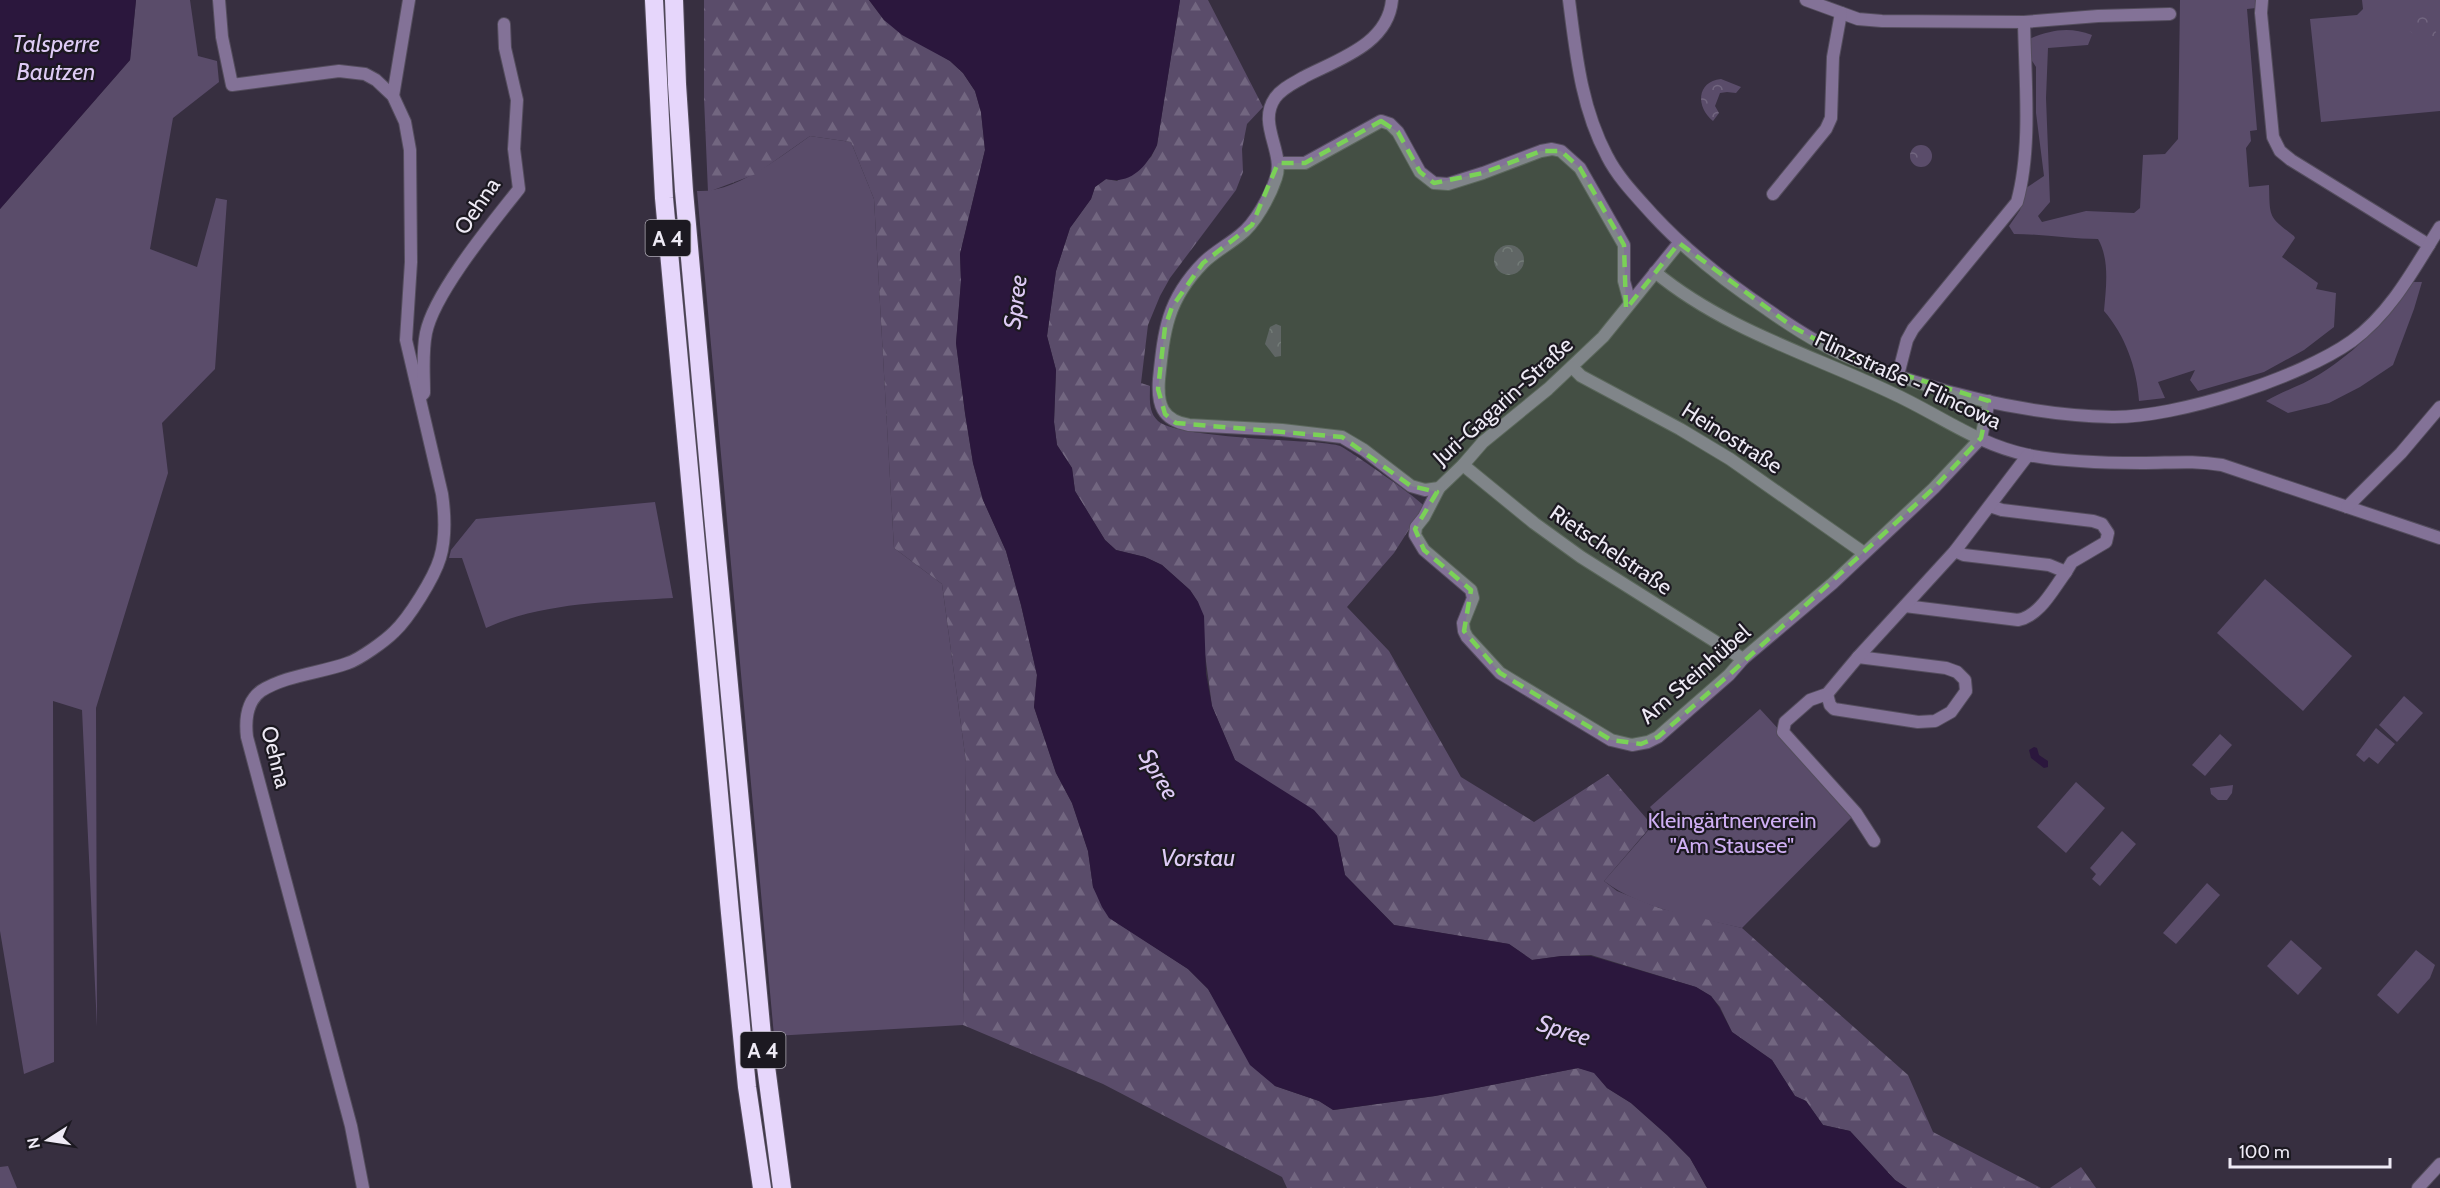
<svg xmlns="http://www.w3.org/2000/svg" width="2440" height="1188" viewBox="0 0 2440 1188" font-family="Cabin,sans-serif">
<defs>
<pattern id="forest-firs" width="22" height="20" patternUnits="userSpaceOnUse" patternTransform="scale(1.5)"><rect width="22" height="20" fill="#5a4c6a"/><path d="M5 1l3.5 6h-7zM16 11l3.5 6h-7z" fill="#726680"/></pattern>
<pattern id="park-crowns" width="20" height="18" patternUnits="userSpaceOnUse" patternTransform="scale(1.5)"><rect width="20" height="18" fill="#5a4c6a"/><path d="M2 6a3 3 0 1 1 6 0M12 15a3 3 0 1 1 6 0" fill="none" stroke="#726680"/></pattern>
</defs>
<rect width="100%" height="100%" fill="#372f40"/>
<g fill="#5a4c6a">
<path d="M136,0H190L198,56L217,61L219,82L173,118L150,249L197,267L216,198L227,200L215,369L162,423L168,473L96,708L97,1027L82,710L53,701L54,1062L24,1074L0,931V209L130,60Z"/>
<path d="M2180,0H2257L2256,8L2247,9L2257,130L2250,131L2251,141L2246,148L2249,187L2269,185C2270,218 2268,216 2294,236L2295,238L2282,257L2318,283L2316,289L2336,293L2334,327L2304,350L2264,372L2198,391L2190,380L2195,370L2158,382L2165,398L2139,401C2137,368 2125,335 2104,311C2106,288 2110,260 2098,239C2070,239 2042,234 2014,234L2009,226L2020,210L2026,188L2044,176L2036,113V67L2027,53L2029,39C2050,30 2069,26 2092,35L2088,45L2048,48L2046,98L2050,202L2038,216L2042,222L2086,211L2134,213L2140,208L2143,155L2165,154L2178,139Z"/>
<path d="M2362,0H2440V111L2321,122L2310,19L2357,15L2363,9Z"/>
<path d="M810,136L851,142L874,199L894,548L942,584L966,762L963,1025L774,1036L697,191C735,193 780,157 810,136Z"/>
<path d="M2411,282H2422L2414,309L2393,365L2360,387L2329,403L2288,413L2266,401C2283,391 2303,385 2320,374C2358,350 2387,320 2411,282Z"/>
<path d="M655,502L673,598C611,602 543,602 486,628L462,558H449L451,550L476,519Z"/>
<path d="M2265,579L2352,656L2303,711L2217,633Z"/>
<path d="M2404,696L2423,713L2397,742L2379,725Z"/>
<path d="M1760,709L1856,813L1742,928C1695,917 1643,910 1604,881L1659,818L1650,807Z"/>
<path d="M2376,728L2395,744L2378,764L2369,757L2364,762L2356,755Z"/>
<path d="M2220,734L2232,745L2205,776L2192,765Z"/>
<path d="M2076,782L2105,808L2066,853L2037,827Z"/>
<path d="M2233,785L2232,793L2227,800H2218L2211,794L2210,788Z"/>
<path d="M2122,831L2136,844L2100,886L2092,879L2096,874L2090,868Z"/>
<path d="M2207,883L2220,895L2176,944L2163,933Z"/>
<path d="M2291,940L2322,968L2298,995L2267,966Z"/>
<path d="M2416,950L2435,965L2430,978L2398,1014L2377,995Z"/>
<path d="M8,1166L17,1188H0V1167Z"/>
</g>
<g fill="url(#forest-firs)">
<path d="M704,0H869L884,20L950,61L963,73L975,91L981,112L985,150L960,254L961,281L956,343L965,413L973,463L983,500L1006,551L1021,605L1037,675L1034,707L1056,773L1072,803L1088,851L1093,887L1110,918L1188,969L1208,989L1228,1022L1275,1086L1319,1101L1334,1110L1435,1096L1578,1068L1594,1072L1607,1088L1631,1103L1667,1135L1690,1158L1707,1188H1287L1282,1177L1103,1084L963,1025L966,762L942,584L894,548L874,199L851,142L810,136L756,174L708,192L704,98Z"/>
<path d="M1180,0H1208L1263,107L1247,124L1242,149L1243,172L1236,190L1170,278L1160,296L1148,325L1141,383L1150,386C1150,398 1148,412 1158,421C1175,437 1292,440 1322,443C1328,444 1334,444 1340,446C1349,450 1422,501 1424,506L1394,553L1347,607L1389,651L1461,777L1534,822L1608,774L1652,825L1604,881L1617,891L1659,908L1742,928L1908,1075L1933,1132L2041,1188H1907L1895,1180L1850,1131L1823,1125L1806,1101L1795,1096L1772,1060L1732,1032L1720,1007L1711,996L1696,987L1591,955L1561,956L1532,960L1509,944L1394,925L1345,875L1337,836L1235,760L1212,706L1198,602L1190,590L1162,565L1145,557L1116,550L1105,540L1075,491L1072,468L1057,445L1054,422L1056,370L1047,336L1056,271L1070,228L1091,199L1095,187L1106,179L1117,181L1151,157L1157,145Z"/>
<path d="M2081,1167L2096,1188H2050Z"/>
</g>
<g fill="url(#park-crowns)">
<path d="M2428,10L2436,14L2435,30L2440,42V57L2405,27Z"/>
<path d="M1721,79L1741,87L1736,93L1727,92L1720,93L1715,106L1719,113L1713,121C1696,107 1696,82 1721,79Z"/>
<circle cx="1921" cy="156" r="11"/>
<circle cx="1509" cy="260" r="15"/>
<path d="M1276,324L1281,326V356L1275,357L1265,344L1270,327Z"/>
</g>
<g fill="#2b173d">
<path d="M0,0H136L130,60L0,209Z"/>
<path d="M869,0H1180L1157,145C1147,166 1131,185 1106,179L1095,187L1091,199L1070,228L1056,271L1047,336L1056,370L1054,422L1057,445L1072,468L1075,491L1105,540L1116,550L1145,557L1162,565L1190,590L1198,602L1204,616L1206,674L1212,706L1235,760L1314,810L1337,836L1345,875L1394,925L1509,944L1532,960L1562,956H1591L1696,987L1711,996L1719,1007L1732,1032L1772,1060L1795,1096L1806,1101L1823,1125L1850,1131L1895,1180L1907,1188H1707L1690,1158L1667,1135L1631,1103L1607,1088L1594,1073L1578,1068L1435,1096L1333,1110L1319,1101L1275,1086L1250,1065L1208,989L1188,969L1109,918L1102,907L1093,887L1088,851L1072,803L1056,773L1034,707L1037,675L1021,605L1006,551L983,500L973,463L965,413L956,343L961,281L960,254L985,150L981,112L975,91L963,73L950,61L902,35L884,20Z"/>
<path d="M2034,747L2037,748L2039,755L2048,761V767L2044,768L2031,758L2029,750Z"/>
</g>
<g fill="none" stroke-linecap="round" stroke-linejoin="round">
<g stroke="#544d5d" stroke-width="14">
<g id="minor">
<path d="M219,0L222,37L232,85L339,71L365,74L376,80L393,96L405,122L410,150L411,262L406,340L442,494C445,515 446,538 440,558C434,578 409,618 394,632C385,641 360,659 348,663C321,673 286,675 261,691C246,702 245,720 247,737L351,1126L363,1188"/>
<path d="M1392,0C1388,44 1339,59 1304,77C1294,83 1282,88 1275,98C1257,124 1285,152 1276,178C1270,196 1255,224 1240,235C1228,245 1214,252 1203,263C1167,300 1164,330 1159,379C1157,405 1162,420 1189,425L1282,430L1342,437L1364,450L1411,486L1425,490L1439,488L1463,465L1483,442L1548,389L1603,337L1679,243"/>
<path d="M1806,0L1858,19L1882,21L2024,22L2098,16L2170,14"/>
<path d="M2262,0L2261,13L2273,137L2280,151L2291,160L2429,245"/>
<path d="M393,96L409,0"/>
<path d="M1278,163H1305L1381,121L1390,124L1398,132L1420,172L1434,183L1448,184L1483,173L1541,151L1552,149L1561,151L1580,168L1624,245V281L1630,303"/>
<path d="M1773,194L1826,129L1831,118L1833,57L1841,13"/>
<path d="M1655,272C1725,330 1815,356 1896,395C1941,416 1979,445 2028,455C2064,462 2104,463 2141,463C2171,463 2192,460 2222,465L2440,538"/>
<path d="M1572,367L1581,376L1680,429L1730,459L1864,553"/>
<path d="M1898,375L1907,340L1913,329L2017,202C2032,148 2025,79 2024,22"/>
<path d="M420,397L424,393C424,373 422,353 426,333C434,293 493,222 519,189L514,149L517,100L505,48L504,24"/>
<path d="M1463,465L1534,523L1581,557L1743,659"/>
<path d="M1439,488L1424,517L1416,527L1415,535L1424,550L1471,590L1473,598L1463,623L1464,631L1467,637L1500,673L1611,740L1632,745L1648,742L1658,737L1729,675L1743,659L1833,583L1934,488L1981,438L1989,401"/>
<path d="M2347,507L2401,453L2440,407"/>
<path d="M1955,551L1964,555L2049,565L2066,572L2072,562L2106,542L2108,533L2102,524L2093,521L2002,510L1990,506"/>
<path d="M1905,606L2018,620C2040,616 2053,589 2066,572"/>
<path d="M1827,694L1830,705L1834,709L1918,722L1935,721L1951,712L1966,691L1965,680L1957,672L1946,668L1858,657"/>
<path d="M1874,841L1856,813L1783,732L1785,722L1810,700L1827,694L1858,657L1955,551L2028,455"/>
<path d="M2418,1188L2440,1164"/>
</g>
</g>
<g stroke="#544d5d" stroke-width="14">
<path id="tertiary" d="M1569,0C1576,54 1581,107 1607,156C1618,178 1637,197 1653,215C1688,253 1726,282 1768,310C1795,329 1823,347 1853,359C1933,392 2025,415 2112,417C2176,418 2300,378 2352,341C2391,313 2415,267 2440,227"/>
</g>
<g stroke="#544d5d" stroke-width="20">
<g id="motorway">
<path d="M654,0L664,198L730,913L747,1087L762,1188"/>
<path d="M674,0L677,84L684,191L713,515L762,1036L782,1188"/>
</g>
</g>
<use href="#minor" stroke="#837297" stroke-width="12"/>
<use href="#tertiary" stroke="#837297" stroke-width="12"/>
<use href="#motorway" stroke="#e6d6fb" stroke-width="18"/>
</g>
<path fill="#7ad157" fill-opacity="0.2" stroke="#7ad157" stroke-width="4.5" stroke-dasharray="12 8" stroke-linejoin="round" d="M1381,121L1398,132L1420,172L1434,183L1483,173L1541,151H1561L1580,168L1624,245L1626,309L1679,243L1793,327L1852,359L1989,401L1981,438L1934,488L1729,675L1658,737L1641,744L1611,740L1500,673L1464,631L1471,590L1424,550L1415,529L1437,492L1411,486L1342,437L1176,423L1165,414L1158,389L1165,327L1172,307L1203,263L1252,225L1278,163H1305Z"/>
<g text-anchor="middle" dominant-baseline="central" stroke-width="4.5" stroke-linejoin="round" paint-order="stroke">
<g fill="#1c1921" stroke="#afabb5" stroke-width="1.5">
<rect x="645.5" y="220" width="45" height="36" rx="4.5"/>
<rect x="740.5" y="1032" width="45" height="36" rx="4.5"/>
</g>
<g font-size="21" font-weight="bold" fill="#eeeaf5">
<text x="668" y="238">A 4</text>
<text x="763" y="1050">A 4</text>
</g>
<g font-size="22" fill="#eeeaf5" stroke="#1c1921">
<text transform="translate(477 206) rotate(-56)">Oehna</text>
<text transform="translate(1908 380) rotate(25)">Flinzstraße - Flincowa</text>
<text transform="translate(1503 401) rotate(-42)">Juri-Gagarin-Straße</text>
<text transform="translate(1732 438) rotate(32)">Heinostraße</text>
<text transform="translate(1611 550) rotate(34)">Rietschelstraße</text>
<text transform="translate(1695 674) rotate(-41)">Am Steinhübel</text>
<text transform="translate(276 757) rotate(76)">Oehna</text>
</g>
<g font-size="22" fill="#cfaff4" stroke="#1c1921">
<text x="1732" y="820">Kleingärtnerverein<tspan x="1732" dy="25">"Am Stausee"</tspan></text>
</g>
<g font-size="24" font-style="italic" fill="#decbf5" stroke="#1c1921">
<text x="56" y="43">Talsperre<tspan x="56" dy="28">Bautzen</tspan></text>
<text transform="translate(1015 302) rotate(-83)">Spree</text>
<text transform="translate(1159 774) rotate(59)">Spree</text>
<text x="1198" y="857">Vorstau</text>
<text transform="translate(1564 1030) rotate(18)">Spree</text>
</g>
</g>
<g transform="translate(48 1140) rotate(258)" stroke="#1c1921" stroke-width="4.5" paint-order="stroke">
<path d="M0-4.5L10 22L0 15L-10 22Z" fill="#eeeaf5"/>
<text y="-9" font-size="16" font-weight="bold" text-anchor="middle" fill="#eeeaf5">N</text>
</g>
<path d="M2230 1158v9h160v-9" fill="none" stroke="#eeeaf5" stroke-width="3"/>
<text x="2239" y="1158" font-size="18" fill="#eeeaf5" stroke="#1c1921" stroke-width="4.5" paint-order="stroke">100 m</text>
</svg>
